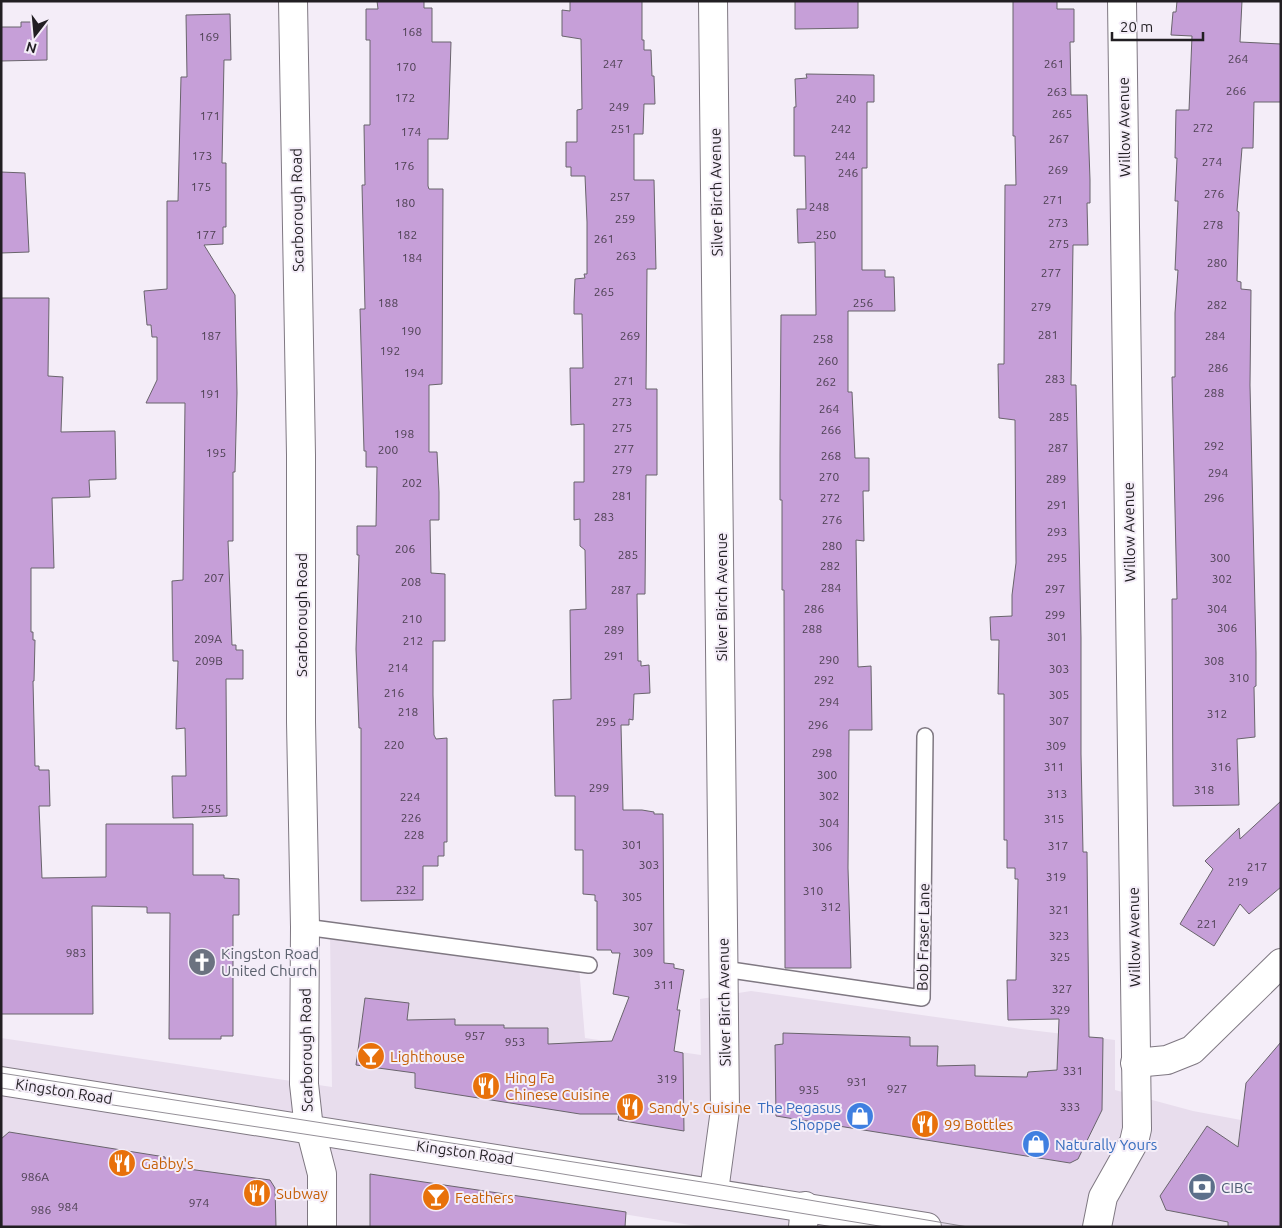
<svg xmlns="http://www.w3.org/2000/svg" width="1282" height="1228" viewBox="0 0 1282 1228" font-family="Ubuntu,sans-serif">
<rect width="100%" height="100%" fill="#f4edf8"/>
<path fill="#e8dded" d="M330,931L579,967L585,1038L701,1055L700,999L751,991L1021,1029L1115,1040V1090L1193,1111L1241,1120L1227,1227H702L611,1212L610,1227H1V1038L332,1087Z"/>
<g fill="#c69fd8" stroke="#69646c">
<path d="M377,1H424V8H432V42H451L448,139H428V186L429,189H443L442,384L429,385V452H437L439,492V520H430L431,573L445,574V641H433V695L434,735L436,739L447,738V842H444V856H438V866H423V900L361,901V728H359L356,649L359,555H357V526H376L377,467H366V451H364L360,309H365L362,185H365L364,125H370V40H366V9H378Z"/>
<path d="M570,1H642V40H644V50H651L652,76H654L655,104H644L643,134H634V180H654L656,269H647L646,389H657V475H646L645,594H637L638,661H641V666L649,665L650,693L634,694L633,720L629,719V725H621L623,810H642L654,812V814H663L664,963L674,964V968L684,970L677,1010H680L674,1051L683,1053L684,1131L618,1120L619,1114H580L415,1088V1073L356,1065L365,998L409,1003L407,1020L455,1019V1025H504V1028H548V1044L612,1041L629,997L613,994L620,953H612L611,950H597V901H595V895L583,894V850H575V796H555L553,700L571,699L570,610L586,609L585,550L580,546V519L574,520V482H584V424L571,425L570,368H583L582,314H574V302L575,279L585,278L584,274H587V222L585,176H571V167H566V142H577V110L582,109L581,39L562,36V10L570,11Z"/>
<path d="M795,1H858V28L795,29Z"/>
<path d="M1013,1H1057V9H1074V42H1070L1071,95H1087L1090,180V203H1087L1088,245H1073L1071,385H1076L1081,638V754L1083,852H1087L1089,1037L1103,1038L1102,1110L1078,1159L1070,1163L776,1116L775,1045L783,1044V1033L910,1037V1046H938L937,1066L975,1065V1076L1027,1077L1028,1072L1057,1070L1059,1019L1008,1020L1007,980H1016L1018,879H1015V868H1007V840H1004V694H998L999,640H991L990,617L1012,616V595L1016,563L1015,420L999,418L998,364H1004L1005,185H1016L1015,136H1013Z"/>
<path d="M1177,1H1242L1240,42L1281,44V102H1254L1253,148H1242L1237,211L1239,212L1237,281L1241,282V289L1251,290L1250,385L1256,653V686L1254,687L1255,737L1237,739L1239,805L1173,806L1172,599H1177L1172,377H1175V313L1178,270H1175L1178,201H1175L1177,158H1175L1176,110H1189L1192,36L1171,35L1173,12H1176Z"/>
<path d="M230,14L231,60H224L222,163H226V227H223V244L204,245L235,295L237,393L235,472H233V541H228L232,645H236V650H243V679H226L227,816L173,818L172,776H186L185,728L176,729L178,661H173L172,581L183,580L185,403H146L157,380V337H152L151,325H147L144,291L167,289V201H178L181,77H187L186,15Z"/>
<path d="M21,22H47V60L1,61V27H21Z"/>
<path d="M806,74L874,75V102H867V168H862V270H885V277H894L895,311H848V392H852L855,458H869V491H863L864,541L856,540L858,667L871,666L872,730H849L848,868L851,968H785L784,590H782V500H780V455L781,315H816L815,242L798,243L797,209H806L805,156H794V107H796L795,79L807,78Z"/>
<path d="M1,172L25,173L29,252L1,253Z"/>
<path d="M1,298H49L48,376L63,377L61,432L115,431L116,479L89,480L90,497L52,498L54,568H31V632H33V640H35L34,681H33L35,766H39V770H49L50,806H39L42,878L106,877V824H193V875H224V878L239,879V915H233V1036H221V1039H169L170,913H147V907L92,906L93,1014H1Z"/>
<path d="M1281,801V887L1249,914L1240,904L1214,946L1180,924L1213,869L1205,861L1239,828L1240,839Z"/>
<path d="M1281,1042V1227H1228V1222L1166,1210L1160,1196L1207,1126L1238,1147L1246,1083Z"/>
<path d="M9,1132L165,1157L166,1166L270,1180L275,1188L276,1227H2L1,1139Z"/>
<path d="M370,1174L626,1212L625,1227H370Z"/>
</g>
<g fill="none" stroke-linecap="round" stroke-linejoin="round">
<g stroke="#7f7882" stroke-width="18">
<g id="lane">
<path d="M305,927L589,965"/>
<path d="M724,969L922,998L925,736"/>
</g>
</g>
<g stroke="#7f7882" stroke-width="30">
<g id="street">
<path d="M293,1L301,455V722L305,927L304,1084L308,1120L322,1174V1227"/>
<path d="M713,1L725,1110L714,1191"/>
<path d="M1135,1063L1167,1060L1192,1050L1281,963"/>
<path d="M803,1227L805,1206"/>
<path d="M1097,1227L1103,1197L1134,1142L1137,1129L1122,1"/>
</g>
</g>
<g stroke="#7f7882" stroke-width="30">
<path id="secondary" d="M1,1081C310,1130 619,1176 927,1227"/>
</g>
<use href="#lane" stroke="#fff" stroke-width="15"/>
<use href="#street" stroke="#fff" stroke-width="28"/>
<use href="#secondary" stroke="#fff" stroke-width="28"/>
<g stroke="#959098" stroke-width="1">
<path d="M1,1073L715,1184L968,1227"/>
<path d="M1,1088L508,1165L885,1227"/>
</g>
</g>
<defs>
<g id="church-disc" transform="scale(1.4375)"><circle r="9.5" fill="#6b7280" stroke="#f4edf8"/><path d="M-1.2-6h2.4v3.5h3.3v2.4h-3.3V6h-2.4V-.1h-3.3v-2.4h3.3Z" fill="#fff"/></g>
<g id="bar-disc" transform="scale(1.4375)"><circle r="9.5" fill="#e8710a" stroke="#f4edf8"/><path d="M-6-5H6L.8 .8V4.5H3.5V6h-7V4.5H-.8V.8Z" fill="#fff"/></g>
<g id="restaurant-disc" transform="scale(1.4375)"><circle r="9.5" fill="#e8710a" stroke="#f4edf8"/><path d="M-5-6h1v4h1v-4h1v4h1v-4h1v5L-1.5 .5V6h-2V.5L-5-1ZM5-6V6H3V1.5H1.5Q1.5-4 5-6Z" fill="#fff"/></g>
<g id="shop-disc" transform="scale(1.4375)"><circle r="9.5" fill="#3f7fe0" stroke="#f4edf8"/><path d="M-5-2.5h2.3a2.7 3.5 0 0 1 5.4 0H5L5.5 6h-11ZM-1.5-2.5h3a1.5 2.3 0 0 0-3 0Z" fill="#fff"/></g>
<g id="bank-disc" transform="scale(1.4375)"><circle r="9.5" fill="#5c6f8a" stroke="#f4edf8"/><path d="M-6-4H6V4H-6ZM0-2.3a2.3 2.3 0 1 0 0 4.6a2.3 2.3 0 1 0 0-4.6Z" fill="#fff"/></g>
</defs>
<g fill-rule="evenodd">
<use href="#church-disc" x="202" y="962"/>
<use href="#bar-disc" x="371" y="1056"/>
<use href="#restaurant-disc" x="486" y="1086"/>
<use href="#restaurant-disc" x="630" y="1107"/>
<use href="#shop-disc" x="860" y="1116"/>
<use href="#restaurant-disc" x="925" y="1124"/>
<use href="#shop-disc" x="1036" y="1144"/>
<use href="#restaurant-disc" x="122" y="1163"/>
<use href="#bank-disc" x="1202" y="1187"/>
<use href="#restaurant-disc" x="257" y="1193"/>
<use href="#bar-disc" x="436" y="1197"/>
</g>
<g text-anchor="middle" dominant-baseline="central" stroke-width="4" stroke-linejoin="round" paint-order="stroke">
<g font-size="12" fill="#4b3f50">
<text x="412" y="31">168</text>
<text x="209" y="36">169</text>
<text x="1238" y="58">264</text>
<text x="613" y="63">247</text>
<text x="1054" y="63">261</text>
<text x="406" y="66">170</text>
<text x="1236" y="90">266</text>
<text x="1057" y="91">263</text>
<text x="405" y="97">172</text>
<text x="846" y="98">240</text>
<text x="619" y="106">249</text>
<text x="1062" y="113">265</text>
<text x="210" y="115">171</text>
<text x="1203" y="127">272</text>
<text x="621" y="128">251</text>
<text x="841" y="128">242</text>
<text x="411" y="131">174</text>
<text x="1059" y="138">267</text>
<text x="202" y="155">173</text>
<text x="845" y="155">244</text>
<text x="1212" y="161">274</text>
<text x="404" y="165">176</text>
<text x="1058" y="169">269</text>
<text x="848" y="172">246</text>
<text x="201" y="186">175</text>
<text x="1214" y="193">276</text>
<text x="620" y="196">257</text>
<text x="1053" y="199">271</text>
<text x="405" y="202">180</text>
<text x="819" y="206">248</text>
<text x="625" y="218">259</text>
<text x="1058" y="222">273</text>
<text x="1213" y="224">278</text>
<text x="206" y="234">177</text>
<text x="407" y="234">182</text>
<text x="826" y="234">250</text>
<text x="604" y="238">261</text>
<text x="1059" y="243">275</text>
<text x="626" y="255">263</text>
<text x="412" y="257">184</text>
<text x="1217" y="262">280</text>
<text x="1051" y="272">277</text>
<text x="604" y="291">265</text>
<text x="388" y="302">188</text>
<text x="863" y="302">256</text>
<text x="1217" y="304">282</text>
<text x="1041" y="306">279</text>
<text x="411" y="330">190</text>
<text x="1048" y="334">281</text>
<text x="211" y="335">187</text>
<text x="630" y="335">269</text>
<text x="1215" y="335">284</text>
<text x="823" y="338">258</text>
<text x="390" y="350">192</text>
<text x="828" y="360">260</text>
<text x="1218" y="367">286</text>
<text x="414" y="372">194</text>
<text x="1055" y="378">283</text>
<text x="624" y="380">271</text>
<text x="826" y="381">262</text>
<text x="1214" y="392">288</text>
<text x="210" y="393">191</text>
<text x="622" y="401">273</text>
<text x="829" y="408">264</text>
<text x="1059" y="416">285</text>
<text x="622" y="427">275</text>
<text x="831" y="429">266</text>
<text x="404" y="433">198</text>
<text x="1214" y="445">292</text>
<text x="1058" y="447">287</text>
<text x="624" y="448">277</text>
<text x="388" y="449">200</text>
<text x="216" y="452">195</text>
<text x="831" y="455">268</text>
<text x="622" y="469">279</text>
<text x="1218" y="472">294</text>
<text x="829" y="476">270</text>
<text x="1056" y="478">289</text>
<text x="412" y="482">202</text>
<text x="622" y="495">281</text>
<text x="830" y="497">272</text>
<text x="1214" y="497">296</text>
<text x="1057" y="504">291</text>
<text x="604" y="516">283</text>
<text x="832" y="519">276</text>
<text x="1057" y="531">293</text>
<text x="832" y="545">280</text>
<text x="405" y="548">206</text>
<text x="628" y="554">285</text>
<text x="1057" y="557">295</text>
<text x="1220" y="557">300</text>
<text x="830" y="565">282</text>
<text x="214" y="577">207</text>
<text x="1222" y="578">302</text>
<text x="411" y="581">208</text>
<text x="831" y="587">284</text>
<text x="1055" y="588">297</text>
<text x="621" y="589">287</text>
<text x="814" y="608">286</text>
<text x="1217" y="608">304</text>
<text x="1055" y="614">299</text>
<text x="412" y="618">210</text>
<text x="1227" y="627">306</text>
<text x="812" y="628">288</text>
<text x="614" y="629">289</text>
<text x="1057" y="636">301</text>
<text x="208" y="638">209A</text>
<text x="413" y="640">212</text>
<text x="614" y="655">291</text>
<text x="829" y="659">290</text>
<text x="209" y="660">209B</text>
<text x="1214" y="660">308</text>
<text x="398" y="667">214</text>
<text x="1059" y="668">303</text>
<text x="1239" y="677">310</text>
<text x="824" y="679">292</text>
<text x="394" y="692">216</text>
<text x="1059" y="694">305</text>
<text x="829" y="701">294</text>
<text x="408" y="711">218</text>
<text x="1217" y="713">312</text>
<text x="1059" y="720">307</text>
<text x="606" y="721">295</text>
<text x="818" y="724">296</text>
<text x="394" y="744">220</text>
<text x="1056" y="745">309</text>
<text x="822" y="752">298</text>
<text x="1054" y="766">311</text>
<text x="1221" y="766">316</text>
<text x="827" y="774">300</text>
<text x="599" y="787">299</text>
<text x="1204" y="789">318</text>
<text x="1057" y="793">313</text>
<text x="829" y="795">302</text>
<text x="410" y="796">224</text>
<text x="211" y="808">255</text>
<text x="411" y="817">226</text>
<text x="1054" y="818">315</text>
<text x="829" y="822">304</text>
<text x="414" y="834">228</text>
<text x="632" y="844">301</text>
<text x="1058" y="845">317</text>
<text x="822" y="846">306</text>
<text x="649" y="864">303</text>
<text x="1257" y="866">217</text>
<text x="1056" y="876">319</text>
<text x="1238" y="881">219</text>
<text x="406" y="889">232</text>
<text x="813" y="890">310</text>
<text x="632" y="896">305</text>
<text x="831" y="906">312</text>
<text x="1059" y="909">321</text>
<text x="1207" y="923">221</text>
<text x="643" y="926">307</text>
<text x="1059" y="935">323</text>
<text x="76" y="952">983</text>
<text x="643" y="952">309</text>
<text x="1060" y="956">325</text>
<text x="664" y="984">311</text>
<text x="1062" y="988">327</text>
<text x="1060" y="1009">329</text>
<text x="475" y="1035">957</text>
<text x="515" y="1041">953</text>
<text x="1073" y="1070">331</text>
<text x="667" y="1078">319</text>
<text x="857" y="1081">931</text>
<text x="897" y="1088">927</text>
<text x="809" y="1089">935</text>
<text x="1070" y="1106">333</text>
<text x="35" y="1176">986A</text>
<text x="199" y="1202">974</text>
<text x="68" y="1206">984</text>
<text x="41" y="1209">986</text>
</g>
<g font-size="15" fill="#221f23" stroke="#f4edf8">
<text transform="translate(1124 127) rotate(-91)">Willow Avenue</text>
<text transform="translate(716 192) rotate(-91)">Silver Birch Avenue</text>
<text transform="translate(297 210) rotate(-91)">Scarborough Road</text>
<text transform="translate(1129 532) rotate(-91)">Willow Avenue</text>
<text transform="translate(721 597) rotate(-90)">Silver Birch Avenue</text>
<text transform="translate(301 615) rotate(-90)">Scarborough Road</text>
<text transform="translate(923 937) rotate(-89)">Bob Fraser Lane</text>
<text transform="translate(1134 937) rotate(-91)">Willow Avenue</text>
<text transform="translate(724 1002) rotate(-91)">Silver Birch Avenue</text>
<text transform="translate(306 1050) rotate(-91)">Scarborough Road</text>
<text transform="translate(64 1091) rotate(9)">Kingston Road</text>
<text transform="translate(465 1152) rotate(8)">Kingston Road</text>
</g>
<g font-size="15" fill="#5b616d" stroke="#f4edf8" text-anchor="start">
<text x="221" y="953">Kingston Road<tspan x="221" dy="17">United Church</tspan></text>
</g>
<g font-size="15" fill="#c56008" stroke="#f4edf8" text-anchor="start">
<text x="390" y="1056">Lighthouse</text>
<text x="505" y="1077">Hing Fa<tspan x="505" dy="17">Chinese Cuisine</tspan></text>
<text x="649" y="1107">Sandy's Cuisine</text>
<text x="944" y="1124">99 Bottles</text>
<text x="141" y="1163">Gabby's</text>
<text x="276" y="1193">Subway</text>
<text x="455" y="1197">Feathers</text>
</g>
<g font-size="15" fill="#366cbe" stroke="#f4edf8" text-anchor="end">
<text x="841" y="1107">The Pegasus<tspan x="841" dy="17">Shoppe</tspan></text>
<text x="1055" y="1144" text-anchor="start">Naturally Yours</text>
</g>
<g font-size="15" fill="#4e5e75" stroke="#f4edf8" text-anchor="start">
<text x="1221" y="1187">CIBC</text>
</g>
</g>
<rect width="1282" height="1228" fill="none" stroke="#221f23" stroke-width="5"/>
<g transform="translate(35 35) rotate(196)" stroke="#f4edf8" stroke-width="4" paint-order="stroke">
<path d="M0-4L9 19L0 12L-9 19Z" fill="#221f23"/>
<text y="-8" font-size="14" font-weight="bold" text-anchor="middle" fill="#221f23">N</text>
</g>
<path d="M1112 32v8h91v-8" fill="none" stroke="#221f23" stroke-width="2.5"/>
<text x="1120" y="32" font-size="15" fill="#221f23" stroke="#f4edf8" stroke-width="4" paint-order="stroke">20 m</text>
</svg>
